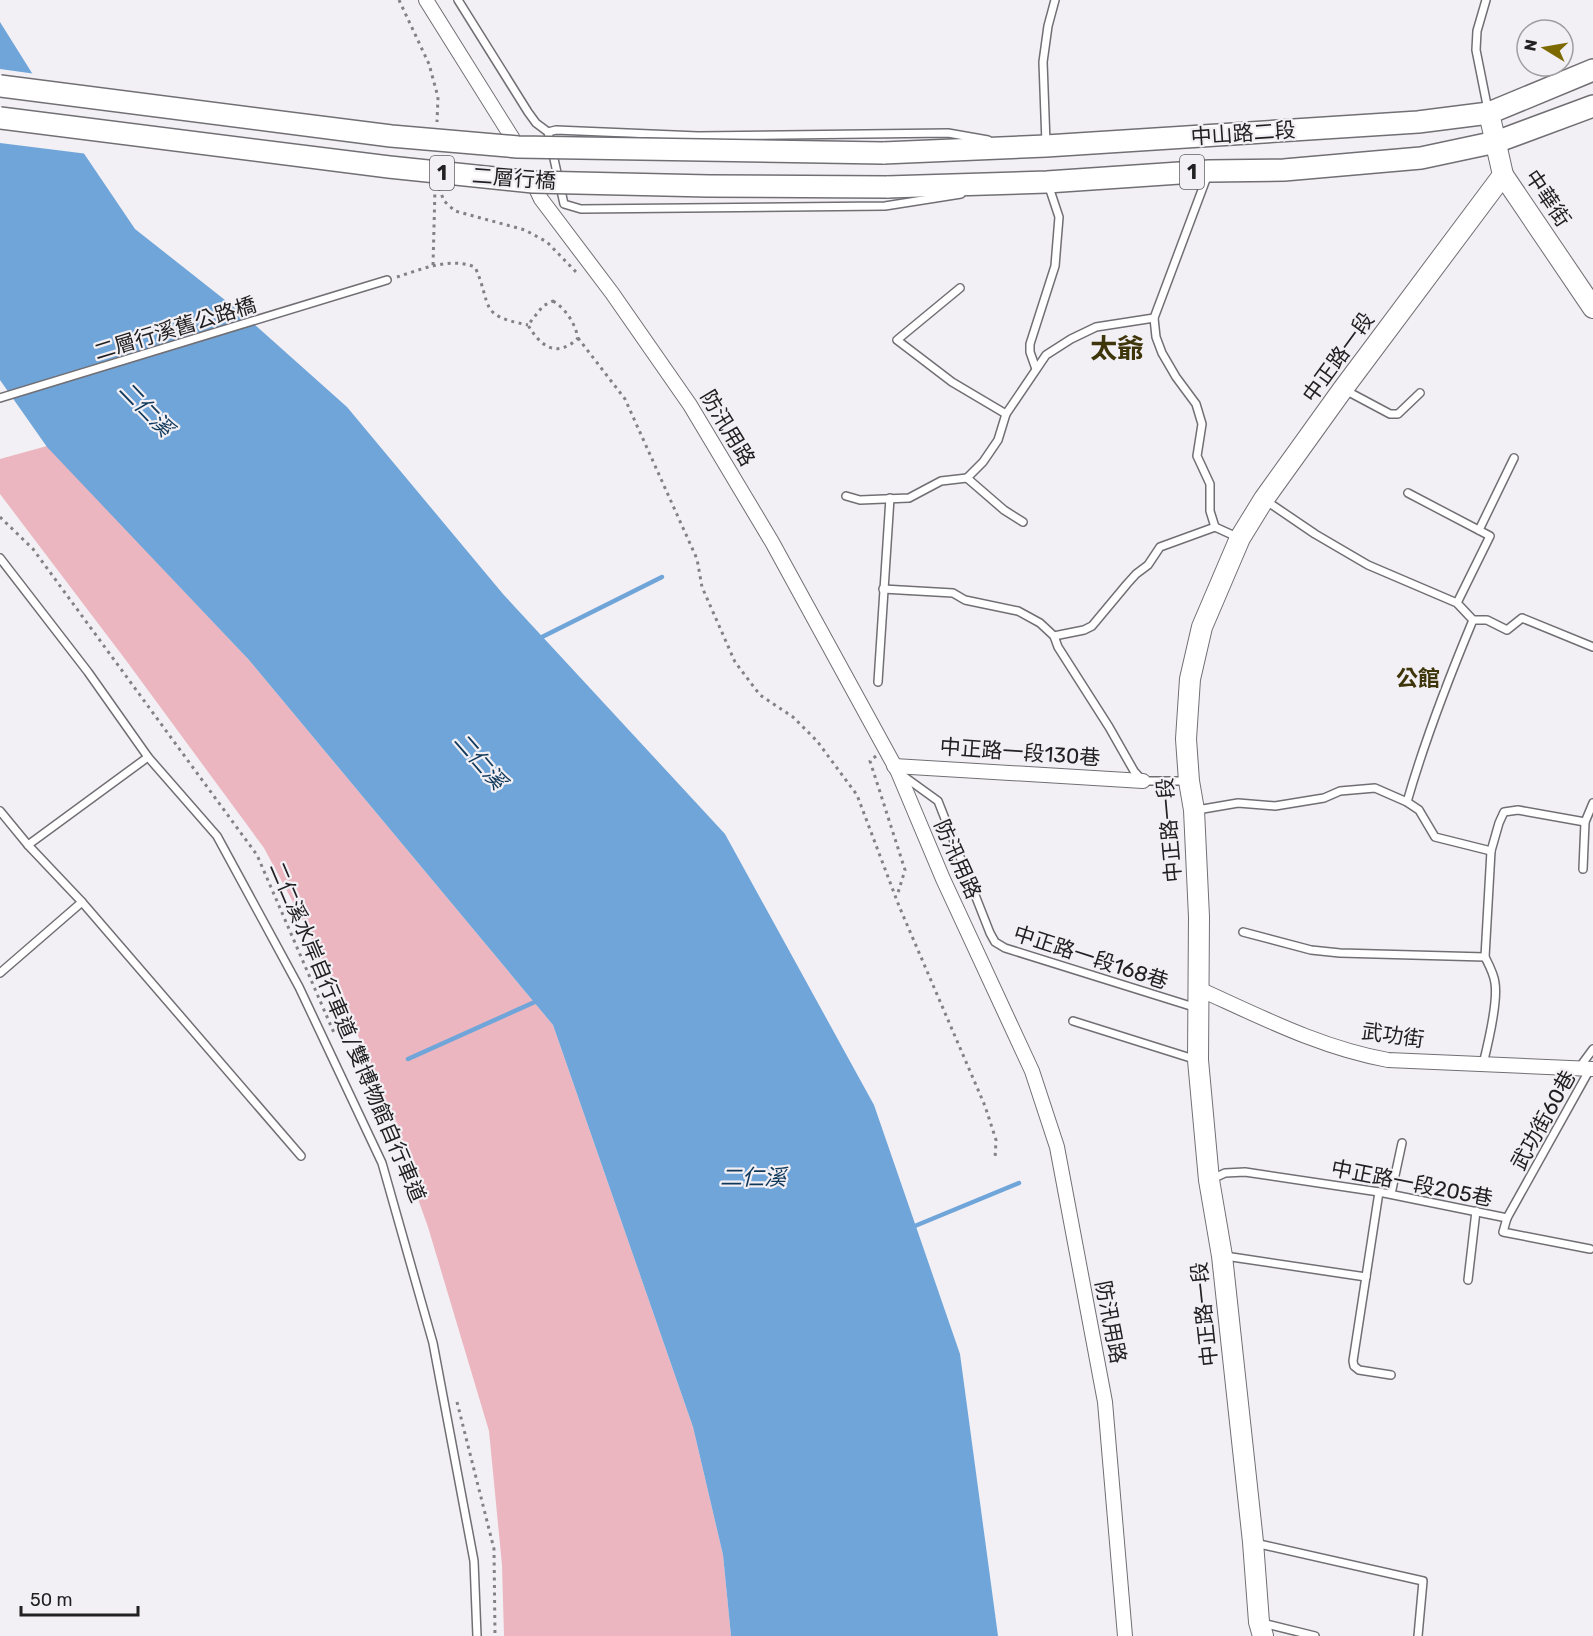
<svg xmlns="http://www.w3.org/2000/svg" width="1593" height="1636" viewBox="0 0 1593 1636" font-family="Rubik,'Noto Sans TC',sans-serif">
<rect width="100%" height="100%" fill="#f2f0f4"/>
<path fill="#ebb6bf" d="M47,446L249,660L553,1025L693,1427L723,1555L731,1636H504L502,1565L489,1431L428,1227L364,1048L302,919L264,848L125,659L0,494V459Z"/>
<path fill="#70a5da" d="M0,22L62,121L135,229L244,315L347,407L503,594L725,834L874,1105L960,1354L998,1636H731L723,1555L693,1427L553,1025L249,660L47,447L0,380Z"/>
<path fill="#f2f0f4" d="M0,69L36,74L88,154L0,143Z"/>
<g fill="none" stroke-linecap="round" stroke-linejoin="round">
<g stroke="#70a5da" stroke-width="4.5">
<path d="M538,639L662,577"/>
<path d="M408,1059L537,1001"/>
<path d="M910,1228L1019,1183"/>
</g>
<g stroke="#716f74" stroke-width="10">
<g id="lane">
<path d="M458,0L528,112L536,123L548,132L564,204L581,209L885,206L961,194"/>
<path d="M1486,0L1477,31L1476,50L1488,110"/>
<path d="M548,132L556,130L698,136L948,133L988,140"/>
<path d="M1046,143L1043,62L1048,26L1055,0"/>
<path d="M960,288L897,340L952,382L1006,414"/>
<path d="M1036,369L1030,352V344L1055,266L1059,217L1048,184"/>
<path d="M1345,390L1390,414H1398L1420,393"/>
<path d="M0,398L387,280"/>
<path d="M967,478L1004,510L1023,522"/>
<path d="M1408,493L1490,536L1457,603"/>
<path d="M846,496L860,500L909,498L941,481L967,478L983,462L998,440L1006,414L1046,355L1071,339L1096,327L1154,318"/>
<path d="M1265,500L1315,534L1368,565L1457,603L1473,620H1487L1507,630L1522,618L1593,647"/>
<path d="M1215,527L1237,537"/>
<path d="M1479,530L1514,458"/>
<path d="M0,558L88,672L148,757L217,836L299,987L382,1163L433,1343L474,1561L477,1636"/>
<path d="M883,589L953,593L965,600L1018,611L1040,623L1054,636L1058,647L1109,727L1134,771L1143,781H1186"/>
<path d="M1054,636L1084,630L1092,626L1127,584L1136,574L1148,565L1160,547L1215,527L1210,511V484L1197,456L1202,424L1196,404L1176,377L1162,353L1156,337L1154,318L1208,174"/>
<path d="M878,682L890,498"/>
<path d="M902,775L938,801L990,933L995,942L1005,948L1197,1008"/>
<path d="M1407,802C1425,739 1448,680 1473,620"/>
<path d="M1197,810L1238,803L1275,806L1324,798L1340,791L1375,788L1407,802L1419,810L1435,837L1491,851L1499,823L1504,812L1518,810L1585,822"/>
<path d="M0,811L28,845L82,902L301,1156"/>
<path d="M28,845L148,757"/>
<path d="M1583,869L1585,822L1593,803"/>
<path d="M1243,932L1311,950L1340,953L1485,957"/>
<path d="M0,973L82,902"/>
<path d="M1073,1021L1197,1060"/>
<path d="M1483,1064C1488,1044 1498,1002 1495,983C1494,974 1489,965 1485,957L1491,851"/>
<path d="M1579,1068L1593,1049"/>
<path d="M1212,1179L1225,1173L1245,1172L1379,1192L1507,1218L1503,1232L1590,1249"/>
<path d="M1379,1192L1353,1361L1354,1366L1359,1370L1391,1375"/>
<path d="M1391,1194L1402,1143"/>
<path d="M1507,1218L1590,1069"/>
<path d="M1225,1256L1366,1277"/>
<path d="M1468,1280L1476,1211"/>
<path d="M1255,1543L1423,1581L1418,1636"/>
<path d="M1262,1623L1315,1636"/>
</g>
</g>
<g stroke="#716f74" stroke-width="16">
<g id="street">
<path d="M426,0L518,147"/>
<path d="M533,182L541,199L612,293L690,405L772,542L898,772L943,879L1032,1071L1057,1147L1105,1402L1125,1636"/>
<path d="M894,766L1143,781"/>
<path d="M1199,989C1261,1017 1321,1048 1388,1060L1593,1069"/>
</g>
</g>
<g stroke="#716f74" stroke-width="22">
<g id="secondary">
<path d="M1503,175L1593,308"/>
<path d="M1263,1636L1259,1622L1253,1542L1222,1256L1209,1180L1198,1060L1199,917L1194,810L1189,781L1186,739L1190,679L1202,627L1240,538L1264,499L1343,389L1503,175L1489,113"/>
</g>
</g>
<g stroke="#716f74" stroke-width="24">
<g id="primary">
<path d="M883,153L1046,146L1418,122L1489,113L1593,70"/>
<path d="M887,187L1047,182L1209,171L1284,170L1421,158L1496,142L1593,106"/>
</g>
</g>
<g stroke="#838184" stroke-width="3" stroke-dasharray="3 4.5" stroke-linecap="butt">
<path d="M399,0L429,64L438,97L437,122"/>
<path d="M439,188L444,201L455,211L525,230L547,242L578,274"/>
<path d="M433,265L435,189"/>
<path d="M397,277C422,269 450,257 475,267C493,307 477,315 528,325"/>
<path d="M553,301C566,309 575,323 578,338C557,359 540,346 528,325L543,306Z"/>
<path d="M578,338L625,399L697,559L702,587L735,662L760,695L793,717L817,741L857,795L899,906L985,1106L996,1140L995,1159"/>
<path d="M0,517L33,549L257,855L334,1033"/>
<path d="M876,756L870,761L905,870L897,896"/>
<path d="M457,1402L494,1549L495,1636"/>
</g>
<use href="#lane" stroke="#fff" stroke-width="7"/>
<use href="#street" stroke="#fff" stroke-width="14"/>
<use href="#secondary" stroke="#fff" stroke-width="20"/>
<use href="#primary" stroke="#fff" stroke-width="21"/>
<g stroke="#716f74" stroke-width="24" stroke-linecap="butt">
<g id="primary-bridge">
<path d="M0,86L391,136L518,147L883,153"/>
<path d="M0,118L389,167L533,182L709,186L887,187"/>
</g>
</g>
<use href="#primary-bridge" stroke="#fff" stroke-width="21"/>
</g>
<g text-anchor="middle" dominant-baseline="central" stroke-width="4.5" stroke-linejoin="round" paint-order="stroke">
<g fill="#f2f0f4" stroke="#605e61" stroke-width="1.5">
<rect x="1180" y="155" width="24" height="34" rx="4.5"/>
<rect x="430" y="156" width="24" height="34" rx="4.5"/>
</g>
<g font-size="20" font-weight="bold" fill="#212022">
<text x="1192" y="172">1</text>
<text x="442" y="173">1</text>
</g>
<g font-size="21" fill="#212022" stroke="#f2f0f4">
<text transform="translate(1243 133) rotate(-4)">中山路二段</text>
<text transform="translate(514 178) rotate(4)">二層行橋</text>
<text transform="translate(1548 198) rotate(56)">中華街</text>
<text transform="translate(175 328) rotate(-17)">二層行溪舊公路橋</text>
<text transform="translate(1338 357) rotate(-54)">中正路一段</text>
<text transform="translate(728 428) rotate(59)">防汛用路</text>
<text transform="translate(1020 752) rotate(4)">中正路一段130巷</text>
<text transform="translate(1169 830) rotate(-95)">中正路一段</text>
<text transform="translate(958 859) rotate(66)">防汛用路</text>
<text transform="translate(1091 957) rotate(18)">中正路一段168巷</text>
<text transform="translate(348 1032) rotate(67)">二仁溪水岸自行車道/雙博物館自行車道</text>
<text transform="translate(1393 1035) rotate(8)">武功街</text>
<text transform="translate(1543 1120) rotate(-61)">武功街60巷</text>
<text transform="translate(1412 1183) rotate(11)">中正路一段205巷</text>
<text transform="translate(1204 1314) rotate(-96)">中正路一段</text>
<text transform="translate(1111 1322) rotate(79)">防汛用路</text>
</g>
<g font-size="22" font-style="italic" fill="#10385a" stroke="#f2f0f4">
<text transform="translate(146 409) rotate(46)">二仁溪</text>
<text transform="translate(480 761) rotate(49)">二仁溪</text>
<text x="753" y="1177">二仁溪</text>
</g>
<g font-size="22" font-weight="bold" fill="#3f350b" stroke="#f2f0f4">
<text x="1418" y="678">公館</text>
</g>
<g font-size="27" font-weight="bold" fill="#3f350b" stroke="#f2f0f4">
<text x="1117" y="349">太爺</text>
</g>
</g>
<g transform="translate(1545 48) rotate(281)"><circle r="28" fill="#f2f0f4" stroke="#9e9da0" stroke-width="1.5"/>
<path d="M0-4.5L10 22L0 15L-10 22Z" fill="#7c6900"/>
<text y="-9" font-size="16" font-weight="bold" text-anchor="middle" fill="#212022">N</text>
</g>
<path d="M21 1606v9h117v-9" fill="none" stroke="#212022" stroke-width="3"/>
<text x="30" y="1606" font-size="18" fill="#212022" stroke="#f2f0f4" stroke-width="4.5" paint-order="stroke">50 m</text>
</svg>
